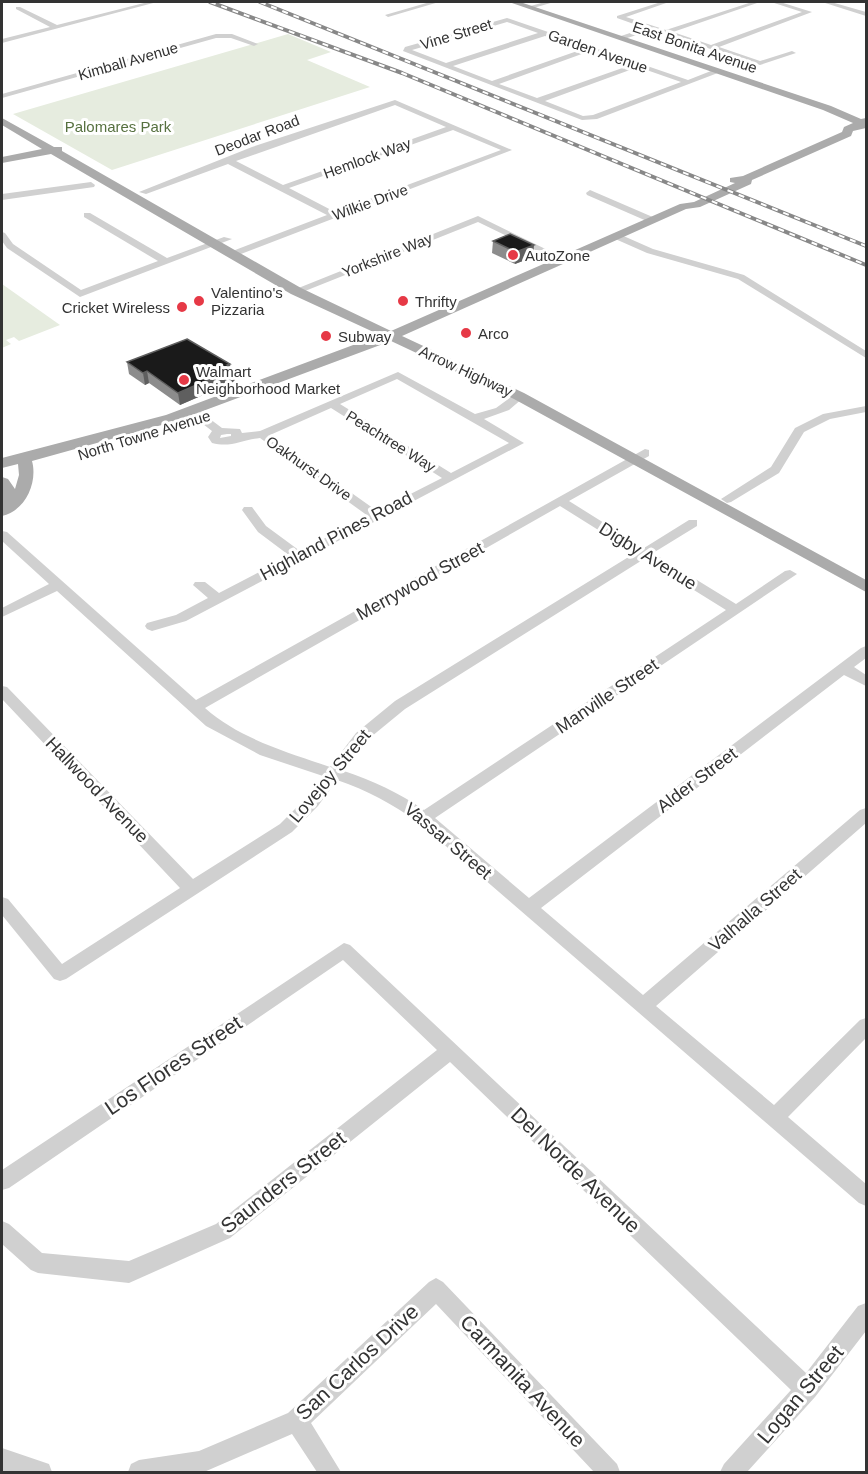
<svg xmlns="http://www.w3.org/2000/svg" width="868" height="1474" viewBox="0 0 868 1474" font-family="Arial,sans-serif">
<rect width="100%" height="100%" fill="#fff"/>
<g fill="#e6ecdf">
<path d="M288,34L331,52L307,60L370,87L112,170L13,114Z"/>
<path d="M2,284L60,325L19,341L14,337L6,340L11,344L2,348Z"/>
</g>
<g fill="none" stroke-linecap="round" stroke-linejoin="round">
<g fill="#d0d0d0" fill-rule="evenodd">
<path d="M148,2H157L2,43V39L50,27L16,9V7H20L57,25Z"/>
<path d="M430,2H439L388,17L385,15Z"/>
<path d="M545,2H554L530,9L527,7Z"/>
<path d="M661,2H669L626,17L666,30L752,2H760L673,32L711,45L802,12L771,2H780L812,12L719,47L760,61L792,51L796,53L760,65L652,30L621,40V36L645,28L617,18V16Z"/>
<path d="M822,2H831L866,12V16Z"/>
<path d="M507,18L688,80L716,69L723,71L597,119L582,120L403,51L405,47ZM507,22L538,33L446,63L412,50ZM545,36L583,49L492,81L453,66ZM590,51L631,65L537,98L499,84ZM638,67L681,82L593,115L583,116L545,101Z"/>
<path d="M216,34H232L258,44L254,46L231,38H216L2,98V94Z"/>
<path d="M395,100L512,150L233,257L228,254L230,252L327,215L228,164L146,194L139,192L252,147ZM395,105L446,127L283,185L236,161ZM453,130L501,150L335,212L289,188Z"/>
<path d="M91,182L95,185L94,187L2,200V194Z"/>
<path d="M590,190L655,218L657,220L649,222L587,195L586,193Z"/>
<path d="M84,213H90L167,258L224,237L232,239L80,297L7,248L2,241V232L5,233L13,244L81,290L158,261L84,217Z"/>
<path d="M478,216L568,260L560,262L478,222L300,293L291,291Z"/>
<path d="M613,234H619L653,249L744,275L866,351V358L738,279L647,253L613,238Z"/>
<path d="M398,372L475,414L496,408L515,394H523V398L509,410L484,419L524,443L186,621L152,631L147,629L145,626L147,623L176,615L208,598L193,585L195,582H205L219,593L290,556L258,532L242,510L244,507H252L266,526L300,551L368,516L260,438C241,440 231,448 212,443L208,437L212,431L190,414V410H198L222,428L240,429L242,433L260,431ZM397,379L509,443L451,473L340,404ZM331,408L442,478L377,511L270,435ZM227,434H231V436L220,438L221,435Z"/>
<path d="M866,406V412L830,419L804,432L779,473L731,502L727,503L721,499L771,467L795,428L823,414Z"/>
<path d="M645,449L649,450V456L569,501L644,548L689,520H697V526L653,553L736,604L785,571L790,570L797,574L435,818L529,898L861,648L866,646V658L854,667L866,675V686L844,675L541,908L643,995L860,810L866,808V823L656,1006L774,1105L860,1020L866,1018V1038L788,1117L866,1184V1206L859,1203L418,822C392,804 367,790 337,780L318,806L292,832L66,979L60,981L54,979L2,915V897L8,899L62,964L180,888L2,699V686L7,687L193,879L280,824L306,798L323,776L260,755L206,726L57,591L2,617V608L49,584L2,541V531L7,532L196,700ZM560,506L635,553L395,701L356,733L330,767C287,752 240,739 205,708ZM644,559L726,610L424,810C398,792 373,781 344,771L366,741L405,709Z"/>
<path d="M344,943L350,945L806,1373L858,1306L866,1303V1331L815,1397L747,1472H720L724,1464L791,1390L450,1062L230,1238L129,1283L38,1273L31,1270L2,1244V1221L9,1224L42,1253L129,1261L216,1224L437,1050L343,960L9,1188L2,1190V1170Z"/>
<path d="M436,1278L443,1282L617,1464L620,1472H594L436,1304L311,1423L341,1472H317L292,1434L204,1472H128L131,1464L139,1460L199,1451L288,1413L429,1282Z"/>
<path d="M2,1448L49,1464L52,1472L2,1471Z"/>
</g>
<path fill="#ababab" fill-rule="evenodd" d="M509,2H520L831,106L861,119L866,118V128L853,131L851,136L752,180L751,184L700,207L686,209L402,336L524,393L866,580V592L514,399L391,341L176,421L32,461C38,483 25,511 2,516V477L8,479L15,489L19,475L18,464L2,468V458L166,415L380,335L291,294L51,154L2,163V157L42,149L2,125V118L54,147H62V151L301,288L391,331L680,204L694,202L735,183L730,182V178L743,176L842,132L844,127L853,123L823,110Z"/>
<g stroke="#888" stroke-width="4">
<g id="rail">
<path d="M210,2L402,73L866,265"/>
<path d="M260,2L866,246"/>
</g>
</g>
<use href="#rail" stroke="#fff" stroke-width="2" stroke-dasharray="6" stroke-linecap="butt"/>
</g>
<g fill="#8c8c8c">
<path d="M493,241L533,257L515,264L492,253Z"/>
<path d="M127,362L230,367L233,369L235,381L180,405L149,383L145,385L129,374Z"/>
</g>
<g fill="#5f5f5f">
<path d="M534,245L533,257L515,264L516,252Z"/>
<path d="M230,364L231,370L233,369L235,381L180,405L178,393Z"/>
<path d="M147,371L149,383L145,385L143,373Z"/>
</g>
<g fill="#1a1a1a" stroke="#5f5f5f" stroke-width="1.5">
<path d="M510,234L534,245L516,252L493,241Z"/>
<path d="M187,339L230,364L227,365L233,369L178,393L147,371L143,373L127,362Z"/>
</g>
<g fill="#e63946" stroke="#fff" stroke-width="2">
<circle cx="513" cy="255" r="6"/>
<circle cx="199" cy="301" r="6"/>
<circle cx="403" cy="301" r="6"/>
<circle cx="182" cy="307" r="6"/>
<circle cx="466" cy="333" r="6"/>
<circle cx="326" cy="336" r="6"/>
<circle cx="184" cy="380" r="6"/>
</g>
<g text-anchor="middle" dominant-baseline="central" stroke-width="6" stroke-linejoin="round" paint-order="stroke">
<g font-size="15" fill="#333" stroke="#fff">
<text transform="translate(456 34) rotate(-17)">Vine Street</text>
<text transform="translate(695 47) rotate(19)">East Bonita Avenue</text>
<text transform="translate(598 51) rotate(19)">Garden Avenue</text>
<text transform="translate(128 61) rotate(-16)">Kimball Avenue</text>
<text transform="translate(257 135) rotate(-21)">Deodar Road</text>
<text transform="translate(367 158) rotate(-20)">Hemlock Way</text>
<text transform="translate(370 202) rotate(-20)">Wilkie Drive</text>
<text transform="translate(387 255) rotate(-22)">Yorkshire Way</text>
<text transform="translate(466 371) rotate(25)">Arrow Highway</text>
<text transform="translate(144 435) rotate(-17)">North Towne Avenue</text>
<text transform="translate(391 441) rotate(32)">Peachtree Way</text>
<text transform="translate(309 468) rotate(35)">Oakhurst Drive</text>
</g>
<g font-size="15" fill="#56703f" stroke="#fff">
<text x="118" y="126">Palomares Park</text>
</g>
<g font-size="15" fill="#333" stroke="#fff" text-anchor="start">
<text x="525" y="255">AutoZone</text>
<text x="211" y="292">Valentino's<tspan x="211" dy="17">Pizzaria</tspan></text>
<text x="415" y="301">Thrifty</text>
<text x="170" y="307" text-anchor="end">Cricket Wireless</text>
<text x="478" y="333">Arco</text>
<text x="338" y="336">Subway</text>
<text x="196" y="371">Walmart<tspan x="196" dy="17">Neighborhood Market</tspan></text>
</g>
<g font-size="18" fill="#333" stroke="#fff">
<text transform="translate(336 536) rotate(-28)">Highland Pines Road</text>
<text transform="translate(648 556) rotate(32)">Digby Avenue</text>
<text transform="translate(420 581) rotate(-29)">Merrywood Street</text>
<text transform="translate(607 696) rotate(-34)">Manville Street</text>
<text transform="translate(330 776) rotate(-50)">Lovejoy Street</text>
<text transform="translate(697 780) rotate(-37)">Alder Street</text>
<text transform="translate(97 790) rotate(46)">Hallwood Avenue</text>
<text transform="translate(448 841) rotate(40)">Vassar Street</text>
<text transform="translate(755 910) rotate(-41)">Valhalla Street</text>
</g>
<g font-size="21" fill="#333" stroke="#fff">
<text transform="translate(173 1065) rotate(-34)">Los Flores Street</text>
<text transform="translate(576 1170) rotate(44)">Del Norde Avenue</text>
<text transform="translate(283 1182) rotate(-38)">Saunders Street</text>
<text transform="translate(357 1362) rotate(-43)">San Carlos Drive</text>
<text transform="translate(523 1381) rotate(47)">Carmanita Avenue</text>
<text transform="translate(800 1394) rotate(-50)">Logan Street</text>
</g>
</g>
<rect width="868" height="1474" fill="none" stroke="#333333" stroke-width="6"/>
</svg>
